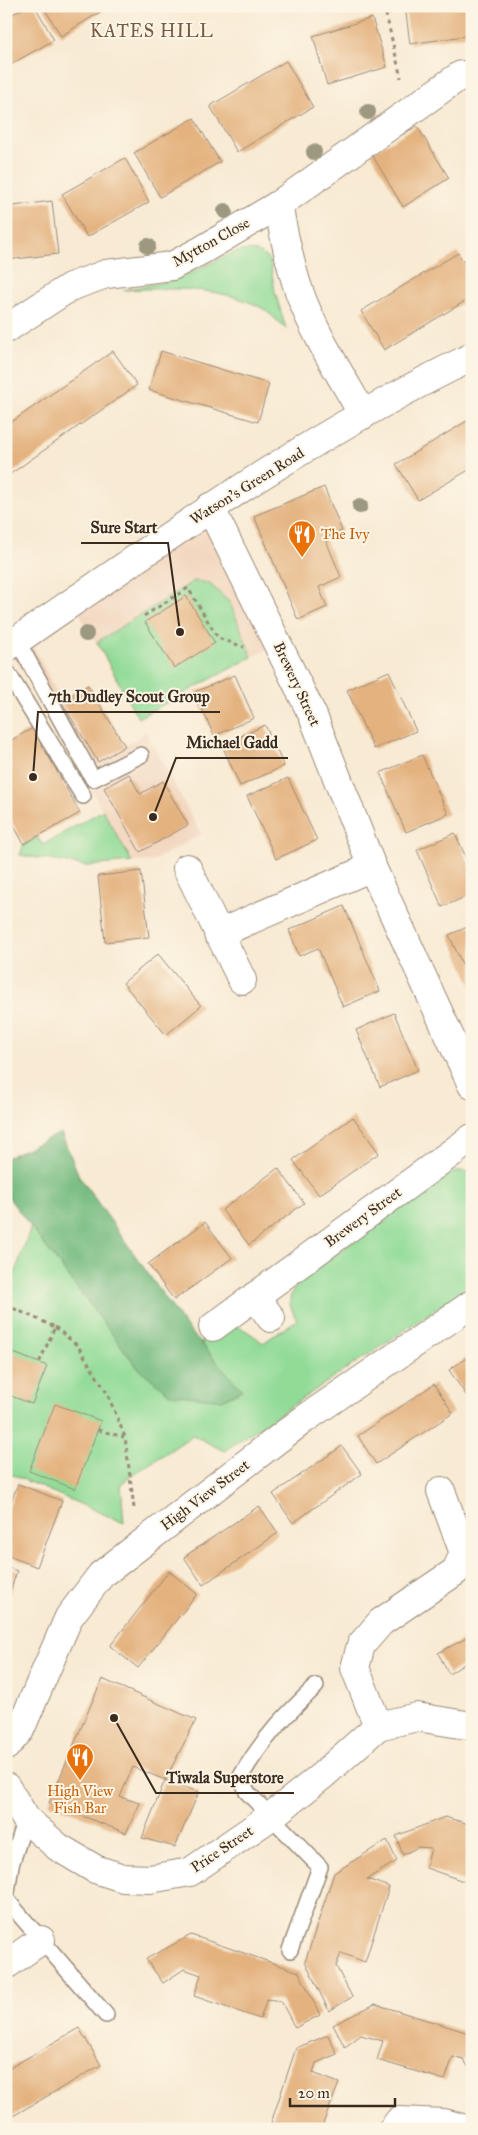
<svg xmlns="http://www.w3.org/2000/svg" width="478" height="2135" viewBox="0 0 478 2135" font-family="'IM FELL Great Primer',serif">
<rect width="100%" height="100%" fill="#fcf5e5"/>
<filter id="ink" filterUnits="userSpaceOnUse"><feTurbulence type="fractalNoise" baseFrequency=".02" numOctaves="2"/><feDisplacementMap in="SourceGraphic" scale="10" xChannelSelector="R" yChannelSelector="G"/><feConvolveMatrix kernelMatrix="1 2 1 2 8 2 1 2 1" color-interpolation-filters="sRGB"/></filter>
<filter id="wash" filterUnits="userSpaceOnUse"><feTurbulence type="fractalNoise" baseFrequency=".0096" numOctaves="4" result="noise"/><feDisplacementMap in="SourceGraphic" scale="20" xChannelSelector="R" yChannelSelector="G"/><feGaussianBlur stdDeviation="1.12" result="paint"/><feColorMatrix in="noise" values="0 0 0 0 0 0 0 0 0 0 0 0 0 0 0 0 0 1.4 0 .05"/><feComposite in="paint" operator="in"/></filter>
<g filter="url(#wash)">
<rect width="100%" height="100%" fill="#f8ead3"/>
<g fill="#f2d5be">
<path d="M210,507L277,644L138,718L73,602Z"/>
<path d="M27,634L61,701L125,746L146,732L201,834L153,861L132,862L32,684L8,647Z"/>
</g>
<g fill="#91db97" stroke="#66825a">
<path d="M249,250L261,253L270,261L275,292L286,329C278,322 269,312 260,307C219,286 168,288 123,290L175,280L234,252Z"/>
<path d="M194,581L209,583L230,603L252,657L138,718L97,642Z"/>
<path d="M103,810L132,862L86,866L20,855L24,844L37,837L43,845Z"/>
<path d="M460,1171L472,1172V1285L224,1451L193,1435L130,1477L121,1484L124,1523L6,1472V1299L31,1227L138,1368L222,1400L241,1390L201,1343C230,1322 235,1320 263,1343L297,1320C285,1299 289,1294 304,1277L447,1174Z"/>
</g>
<path fill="#74bb80" stroke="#58724f" d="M61,1133L79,1176L183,1323L242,1390L222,1400L170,1394L138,1368L6,1194V1158Z"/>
<g id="blocks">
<g fill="#e4b27f">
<path d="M27,6H35L54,40L6,67V18Z"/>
<path d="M43,6H110L61,36Z"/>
<path d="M405,6H466L471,35L410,44Z"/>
<path d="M372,18L387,67L327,85L313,36Z"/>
<path d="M286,61L313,107L237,152L210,106Z"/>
<path d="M194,118L220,162L160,197L134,153Z"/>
<path d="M417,126L449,178L403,207L371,153Z"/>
<path d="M125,158L149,202L87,237L62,194Z"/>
<path d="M52,201L58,254L6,260V207Z"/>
<path d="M458,253L472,275V297L384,350L361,311Z"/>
<path d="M113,351L137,385L6,477V426Z"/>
<path d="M161,351L269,384L258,422L149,390Z"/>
<path d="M472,418V468L418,500L396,464Z"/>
<path d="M324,487L342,531L325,538L341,577L319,587L327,607L298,620L254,516Z"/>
<path d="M186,596L215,643L174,668L145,622Z"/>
<path d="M389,671L416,731L374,749L347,690Z"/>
<path d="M235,675L254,718L214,736L195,692Z"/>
<path d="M88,685L125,746L98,762L61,701Z"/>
<path d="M265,725L284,766L240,786L222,745Z"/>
<path d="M33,728L80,813L24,844L6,812V743Z"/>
<path d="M422,755L448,814L406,832L380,773Z"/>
<path d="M129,774L140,794L163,781L188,825L140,852L104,788Z"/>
<path d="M288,778L317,840L276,859L247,796Z"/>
<path d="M455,833L472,871V894L442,907L417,850Z"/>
<path d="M141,871L149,937L105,942L98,876Z"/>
<path d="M344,906L380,991L343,1007L318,948L299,956L289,930Z"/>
<path d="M472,925V986L449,935Z"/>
<path d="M158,954L201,1006L166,1035L123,983Z"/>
<path d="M394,1013L418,1070L380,1087L356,1030Z"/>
<path d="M353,1117L379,1153L319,1195L293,1160Z"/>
<path d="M278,1168L304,1203L249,1245L222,1210Z"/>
<path d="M205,1222L232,1258L174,1300L148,1264Z"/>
<path d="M6,1350L47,1366L32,1404L6,1394Z"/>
<path d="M472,1354V1395L468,1398L449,1370Z"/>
<path d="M434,1384L453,1413L376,1464L358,1436Z"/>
<path d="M55,1404L101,1421L75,1489L29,1471Z"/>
<path d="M342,1446L362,1474L293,1523L273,1494Z"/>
<path d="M18,1484L62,1501L37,1567L6,1555V1514Z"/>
<path d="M259,1506L278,1533L203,1585L184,1557Z"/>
<path d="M6,1567L17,1571L7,1601H6Z"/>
<path d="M169,1571L197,1594L138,1668L110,1646Z"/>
<path d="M472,1635V1659L449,1674L438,1653Z"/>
<path d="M102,1679L196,1720L165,1780L133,1767L120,1797L140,1803L126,1833L49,1803Z"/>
<path d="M165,1780L199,1792L175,1847L142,1838Z"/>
<path d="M445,1817L472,1825V1884L426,1868L431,1848L418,1847L403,1855L396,1836Z"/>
<path d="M387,1840L397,1861L367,1879L389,1887L365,1962L341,1953L336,1966L352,1997L329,2011L305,1962L334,1873Z"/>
<path d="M191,1935L299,1972L320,2015L295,2028L281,2001L267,1999L260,2019L194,1996L201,1975L184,1969L163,1983L146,1959Z"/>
<path d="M375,2004L472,2034V2073L464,2060L453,2057L445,2080L377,2060L383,2041L361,2035L345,2047L333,2025Z"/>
<path d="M79,2028L101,2065L6,2120V2070Z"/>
<path d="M328,2035L337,2054L316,2063L313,2073L339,2083L321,2129H269L296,2048Z"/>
</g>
</g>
</g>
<g filter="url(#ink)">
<use href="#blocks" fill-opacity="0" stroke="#9a8a78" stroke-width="1"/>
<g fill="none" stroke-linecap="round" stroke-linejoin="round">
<g stroke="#9a8a78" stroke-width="18">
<g id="lane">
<path d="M17,640L93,779L141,755"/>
<path d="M6,670L83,796"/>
<path d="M26,1819L11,1865L6,1899L106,2015"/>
<path d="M290,1950L320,1867L247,1792L241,1776C263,1738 285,1716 316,1686"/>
</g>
</g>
<g stroke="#9a8a78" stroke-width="30">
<g id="street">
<path d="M278,205C284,234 289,263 299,291C314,334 341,375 363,415"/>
<path d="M6,329L70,287L106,274L172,266L202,250L278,205L461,75"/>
<path d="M210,507L313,716L372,867L472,1085"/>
<path d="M187,868L242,980"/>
<path d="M218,934L372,867"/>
<path d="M255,1296L271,1318"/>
<path d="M213,1327L472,1138"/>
<path d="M378,1726L355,1668L361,1645L381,1622L456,1571L464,1553L441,1491"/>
<path d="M6,1746L20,1730L69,1617L101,1575L303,1420L472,1304"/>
<path d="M6,1787L26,1819L58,1847L95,1869L123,1878L150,1879L190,1872L270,1817L323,1775L378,1726L417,1717L472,1726"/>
<path d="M6,1965L41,1940"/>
<path d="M393,2129L399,2121L444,2123L465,2129"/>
</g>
</g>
<g stroke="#9a8a78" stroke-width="30">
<path id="secondary" d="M6,648C156,545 307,436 472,357"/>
</g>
<g stroke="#9a8a78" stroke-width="3" stroke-dasharray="4 4" stroke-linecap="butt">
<path d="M384,6L401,78"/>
<path d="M144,616L188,588L218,638L244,647"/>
<path d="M6,1305L55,1327L39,1363"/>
<path d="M55,1327L78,1346L107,1393L125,1437L134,1508"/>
<path d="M98,1430L124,1437"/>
</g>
<use href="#lane" stroke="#fff" stroke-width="15"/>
<use href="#street" stroke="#fff" stroke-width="28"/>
<use href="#secondary" stroke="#fff" stroke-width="28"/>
</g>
<g fill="#9c9980">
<circle cx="368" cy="112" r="8"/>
<circle cx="314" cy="152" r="8"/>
<circle cx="225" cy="211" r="8"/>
<circle cx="148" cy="246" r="8"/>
<circle cx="360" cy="506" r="8"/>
<circle cx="86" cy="634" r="8"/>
</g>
</g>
<defs>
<g id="restaurant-pin" transform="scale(1.4375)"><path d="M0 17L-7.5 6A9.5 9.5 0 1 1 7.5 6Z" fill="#e8710a" stroke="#fcf5e5"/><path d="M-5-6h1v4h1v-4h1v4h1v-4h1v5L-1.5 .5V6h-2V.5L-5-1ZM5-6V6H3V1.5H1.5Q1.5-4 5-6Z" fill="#fff"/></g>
</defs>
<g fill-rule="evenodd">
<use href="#restaurant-pin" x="302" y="534"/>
<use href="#restaurant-pin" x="80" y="1757"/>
</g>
<g text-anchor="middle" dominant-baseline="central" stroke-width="4" stroke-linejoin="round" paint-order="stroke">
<g font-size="15" fill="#3b2a1e" stroke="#fcf5e5">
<text transform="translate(211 242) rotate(-29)">Mytton Close</text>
<text transform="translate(247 486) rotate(-32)">Watson's Green Road</text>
<text transform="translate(297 684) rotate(65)">Brewery Street</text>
<text transform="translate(363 1217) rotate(-36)">Brewery Street</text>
<text transform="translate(205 1495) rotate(-37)">High View Street</text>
<text transform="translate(222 1849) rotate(-34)">Price Street</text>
</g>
<g font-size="15" fill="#c56008" stroke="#fcf5e5" text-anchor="start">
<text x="321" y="534">The Ivy</text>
<text x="80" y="1791" text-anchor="middle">High View<tspan x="80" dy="17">Fish Bar</tspan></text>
</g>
<g font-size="18" letter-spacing="1" fill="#765a40" stroke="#fcf5e5">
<text x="152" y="31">KATES HILL</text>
</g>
</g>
<path fill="none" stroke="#3b2a1e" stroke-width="2" d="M180 632L168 543H81M33 777L38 712H220M153 817L176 758H288M114 1718L156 1793H294"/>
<g fill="#3b2a1e" stroke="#fcf5e5" stroke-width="2">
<circle cx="180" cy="632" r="5"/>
<circle cx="33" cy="777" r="5"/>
<circle cx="153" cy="817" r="5"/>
<circle cx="114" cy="1718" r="5"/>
</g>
<g font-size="16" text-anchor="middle" font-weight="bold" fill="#3b2a1e" stroke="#fcf5e5" stroke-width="4" stroke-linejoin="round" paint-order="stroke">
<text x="124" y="533">Sure Start</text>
<text x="129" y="702">7th Dudley Scout Group</text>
<text x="232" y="748">Michael Gadd</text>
<text x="225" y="1783">Tiwala Superstore</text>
</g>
<rect width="478" height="2135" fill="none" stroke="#fcf5e5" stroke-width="25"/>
<path d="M290 2098v8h105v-8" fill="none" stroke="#3b2a1e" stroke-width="2.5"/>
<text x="298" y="2098" font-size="15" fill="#3b2a1e" stroke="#fcf5e5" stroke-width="4" paint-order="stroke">20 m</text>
</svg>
